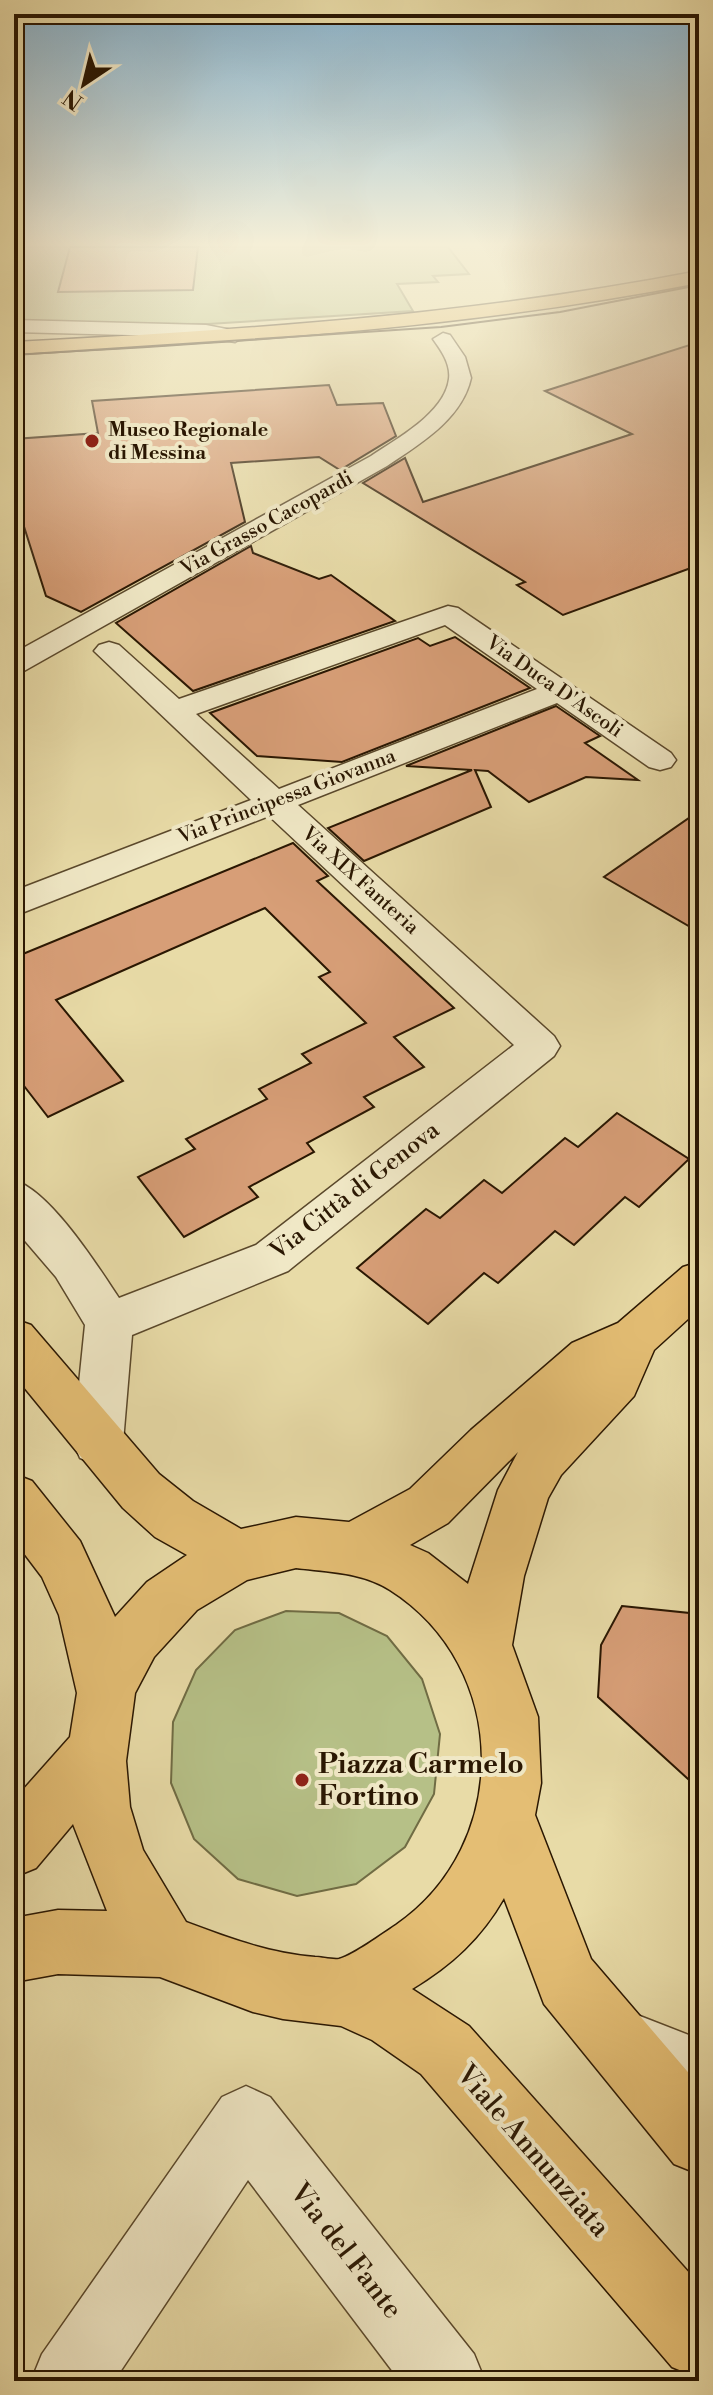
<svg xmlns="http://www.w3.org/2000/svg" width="713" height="2395" viewBox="0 0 713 2395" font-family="'Libre Bodoni',serif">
<rect width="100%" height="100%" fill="#e8dba7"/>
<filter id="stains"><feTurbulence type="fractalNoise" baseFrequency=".0025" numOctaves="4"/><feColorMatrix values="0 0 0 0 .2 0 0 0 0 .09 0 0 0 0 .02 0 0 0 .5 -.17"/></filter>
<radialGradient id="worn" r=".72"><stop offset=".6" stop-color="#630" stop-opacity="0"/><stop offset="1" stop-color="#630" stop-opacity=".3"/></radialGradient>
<g fill="#b6c087" stroke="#706c44" stroke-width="2">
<path d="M14,247H448L469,274L433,276L438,282L397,284L413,311L208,324L14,323Z"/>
<path d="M286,1611L339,1613L387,1636L422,1679L440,1734L434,1794L405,1847L356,1884L297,1896L238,1879L194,1839L171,1783L173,1722L196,1670L235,1630Z"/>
</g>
<g fill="#d79e77" stroke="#2a1702" stroke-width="2">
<path d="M70,247H198L193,290L58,292Z"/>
<path d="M699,342V565L563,615L517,585L525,582L363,483L405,458L423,502L632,434L545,391Z"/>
<path d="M329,385L337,405L383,403L396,436L340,470L319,457L231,463L245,522L81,612L46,596L14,495V439L98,433L92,401Z"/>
<path d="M251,546L253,553L319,579L331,575L395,621L193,691L116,623Z"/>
<path d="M455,637L530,688L342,762L257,756L210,713L418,638L430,646Z"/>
<path d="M556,706L600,736L585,743L638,780L586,777L529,802L488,771L475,770L491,807L364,861L328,828L472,770L406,766Z"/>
<path d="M699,811V932L604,877Z"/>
<path d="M293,843L328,876L317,881L454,1008L394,1037L424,1067L364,1097L374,1107L307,1143L314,1152L249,1187L258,1197L184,1237L138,1177L195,1149L186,1139L267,1099L259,1089L311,1063L302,1054L366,1023L319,977L330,972L265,908L56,1000L123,1081L48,1117L14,1073V951L18,956Z"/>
<path d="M617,1113L689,1159L639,1207L625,1197L574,1245L555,1231L498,1283L484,1273L428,1324L357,1268L426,1209L440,1218L484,1180L502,1193L565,1138L578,1147Z"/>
<path d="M622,1606L699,1614V1789L598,1697L601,1645Z"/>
</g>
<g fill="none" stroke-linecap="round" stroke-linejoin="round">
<g stroke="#5a482b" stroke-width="3">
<g id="minor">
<path d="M14,320L206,325L242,332L245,336L235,342L206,337L14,332Z"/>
<path d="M443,333L450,335L465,357L471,378C462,419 420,444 387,466L24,671L14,674V653L371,456C396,439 445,413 449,379C451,364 441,350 433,339Z"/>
<path d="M448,606L458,608L671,753L676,760L671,767L660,770L649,767L557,703L298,805L554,1036L560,1046L554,1056L288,1271L132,1335L123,1442L116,1458L98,1465L80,1458L73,1442L85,1325L56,1277L14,1228V1180C51,1192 97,1265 119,1298L256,1245L514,1045L269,816L14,916V891L251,800L94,651L99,645L109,642L119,645L179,699ZM445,625L537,689L279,789L196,714Z"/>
<path d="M627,2011L699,2039V2107L603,2069L593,2045L603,2021Z"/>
<path d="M246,2086L270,2097L474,2354L485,2381H400L248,2180L114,2381H31L42,2354L222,2097Z"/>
</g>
</g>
<g stroke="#2a1702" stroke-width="3">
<g id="major">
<path d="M699,271V283C472,327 244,342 14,354V342C244,330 472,315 699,271Z"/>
<path d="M699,1262V1309L654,1350L634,1396L561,1475L548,1498L524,1576L512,1645L538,1717L541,1783L535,1815L591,1959L699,2085V2174L674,2164L544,2004L504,1898C481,1938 452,1965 412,1989L469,2026L699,2284V2378L672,2367L421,2074L372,2040L341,2026L283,2019L253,2012L160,1977L58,1974L14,1982V1918L58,1910L107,1911L73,1824L36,1868L14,1877V1800L70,1737L77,1693L59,1615L42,1577L14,1540V1474L32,1481L80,1541L115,1617L147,1582L187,1555L155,1537L123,1508L14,1375V1319L31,1325L159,1474L193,1501L241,1529L296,1517L349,1522L410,1489L471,1430L572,1343L618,1323L683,1267ZM518,1452L498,1490L468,1584L428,1553L410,1545L448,1523ZM296,1568C328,1572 362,1572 390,1590C510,1666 513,1844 396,1925C382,1934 354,1955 339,1959C332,1960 321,1957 315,1957C268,1953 229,1938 186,1922L143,1850L130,1807L126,1761L135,1693L154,1657L197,1610L247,1580Z"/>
</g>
</g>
<use href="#minor" fill="#f0e8c6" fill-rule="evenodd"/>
<use href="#major" fill="#e4be74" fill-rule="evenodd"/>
<path stroke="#2a1702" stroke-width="2" d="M14,355L441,327L560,312L699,285"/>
</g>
<linearGradient id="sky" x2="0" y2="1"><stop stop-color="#89b6d2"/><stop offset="0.42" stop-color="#f5efd7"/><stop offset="1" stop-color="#f5efd7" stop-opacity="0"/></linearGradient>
<rect width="713" height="582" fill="url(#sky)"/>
<g fill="#8f2418" stroke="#f0e8c6" stroke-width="3">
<circle cx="92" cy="441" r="8"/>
<circle cx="302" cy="1780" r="8"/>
</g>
<g text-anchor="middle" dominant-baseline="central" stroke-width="8" stroke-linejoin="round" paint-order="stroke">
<g font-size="20" font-weight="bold" fill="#2a1702" stroke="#f0e8c6" text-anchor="start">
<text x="108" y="430">Museo Regionale<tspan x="108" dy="23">di Messina</tspan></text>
</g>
<g font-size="20" fill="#2a1702" stroke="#f0e8c6">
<text transform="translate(267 524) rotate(-29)">Via Grasso Cacopardi</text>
<text transform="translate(554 687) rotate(35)">Via Duca D'Ascoli</text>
<text transform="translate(287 797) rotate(-21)">Via Principessa Giovanna</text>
<text transform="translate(360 881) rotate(42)">Via XIX Fanteria</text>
</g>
<g font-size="24" fill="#2a1702" stroke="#f0e8c6">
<text transform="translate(355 1191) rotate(-38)">Via Città di Genova</text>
</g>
<g font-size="28" font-weight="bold" fill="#2a1702" stroke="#f0e8c6" text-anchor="start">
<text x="318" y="1764">Piazza Carmelo<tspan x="318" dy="32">Fortino</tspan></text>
</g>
<g font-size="28" fill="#2a1702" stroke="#f0e8c6">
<text transform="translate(533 2151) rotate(49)">Viale Annunziata</text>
<text transform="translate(346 2251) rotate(52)">Via del Fante</text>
</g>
</g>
<rect width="713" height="2395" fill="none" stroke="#e8dba7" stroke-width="48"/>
<rect x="16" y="16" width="681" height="2363" fill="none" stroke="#2a1702" stroke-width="4"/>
<rect x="24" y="24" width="665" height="2347" fill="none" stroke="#2a1702" stroke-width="2"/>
<g transform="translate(84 84) rotate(215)" stroke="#f0e8c6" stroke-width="6" paint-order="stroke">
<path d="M0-6L14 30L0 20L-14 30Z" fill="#2a1702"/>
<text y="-12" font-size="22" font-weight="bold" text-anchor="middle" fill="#2a1702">N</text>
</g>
<rect width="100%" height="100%" filter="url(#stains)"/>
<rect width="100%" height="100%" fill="url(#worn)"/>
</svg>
